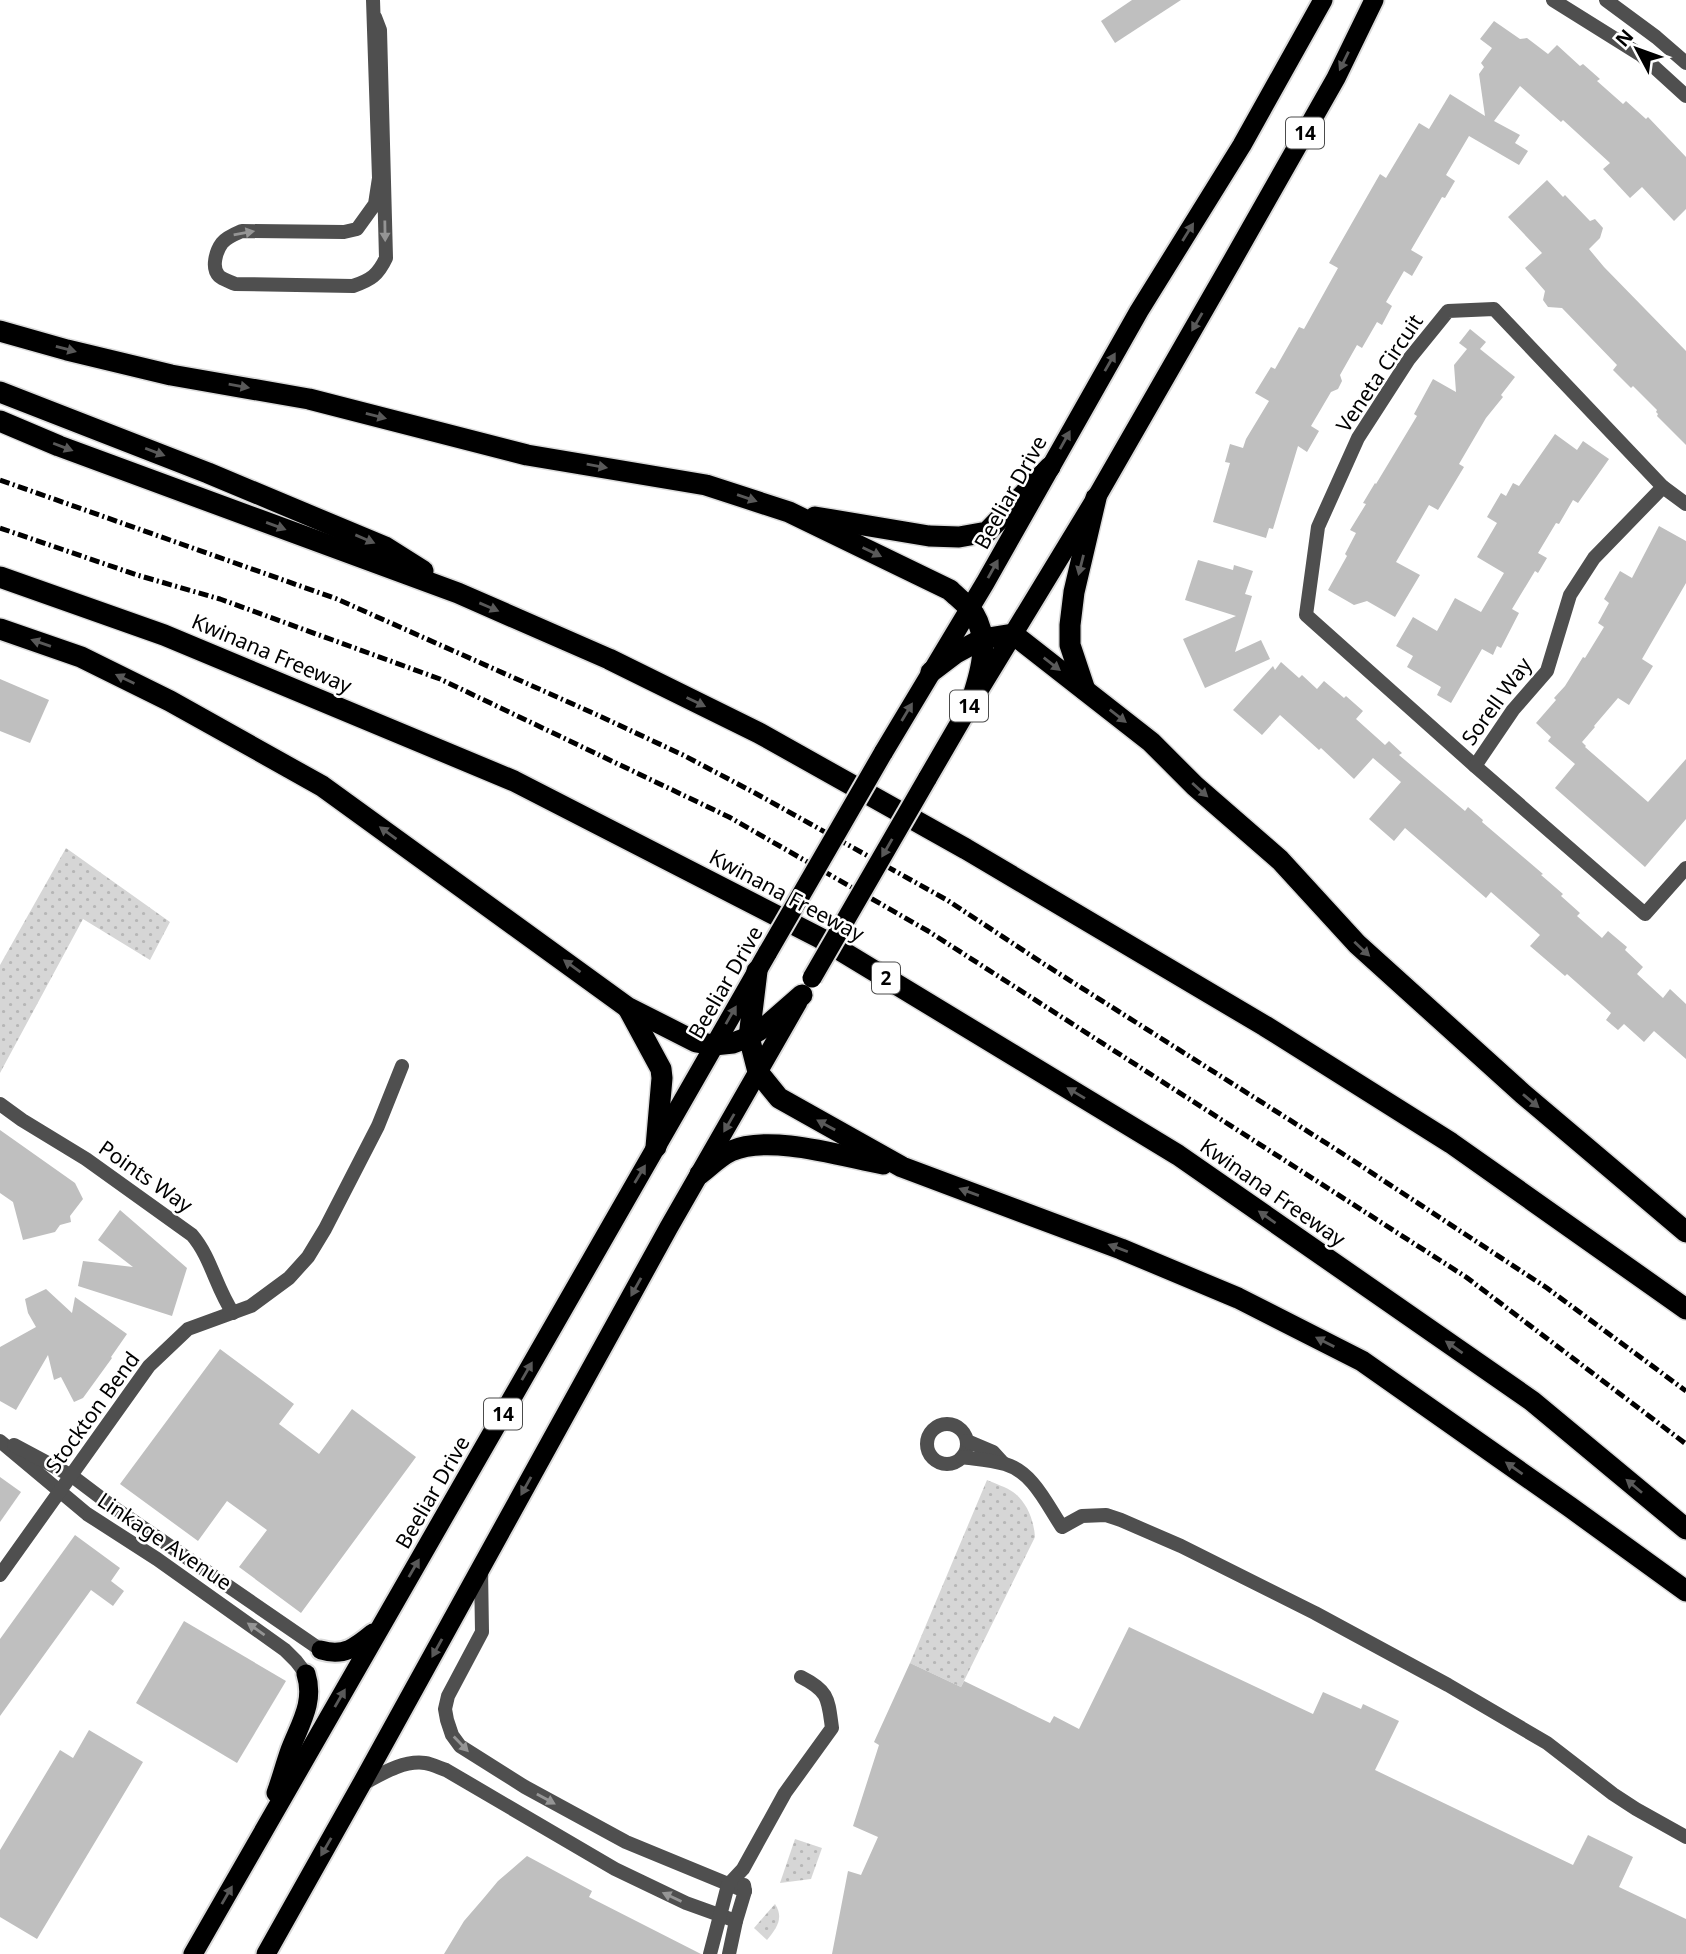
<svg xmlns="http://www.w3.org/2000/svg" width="1686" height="1954" viewBox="0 0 1686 1954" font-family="'Noto Sans',sans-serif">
<defs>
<pattern id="grass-dots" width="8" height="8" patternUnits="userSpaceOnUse" patternTransform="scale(1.75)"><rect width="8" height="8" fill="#d6d6d6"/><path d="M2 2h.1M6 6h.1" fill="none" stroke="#b6b6b6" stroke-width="1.8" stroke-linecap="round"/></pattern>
</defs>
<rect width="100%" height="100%" fill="#fff"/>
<g fill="url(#grass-dots)">
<path d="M66,848L170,922L150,960L83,919L0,1073V965Z"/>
<path d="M987,1480C996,1484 1006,1487 1013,1492C1027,1502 1034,1521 1035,1537L961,1687L910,1663Z"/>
<path d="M795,1839L822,1848L811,1879L780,1883Z"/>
<path d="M775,1904C784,1918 777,1928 767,1940L754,1928Z"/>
</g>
<g fill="#bfbfbf">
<path d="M1132,0H1181L1115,43L1101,21Z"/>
<path d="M1494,21L1520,39L1527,38L1548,54L1557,45L1580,66L1583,64L1600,79L1597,81L1623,104L1626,101L1646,119L1648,117L1686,157V209L1674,221L1642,187L1630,198L1603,169L1610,163L1563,120L1561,122L1520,86L1494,121L1520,135L1515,143L1528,151L1519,165L1469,136L1446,175L1455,181L1445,198L1442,197L1411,250L1423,257L1412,276L1404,271L1386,302L1392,306L1382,325L1377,322L1362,348L1357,345L1340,375L1342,381L1338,389L1331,392L1311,426L1319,431L1307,452L1298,446L1273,529L1269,528L1266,538L1213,522L1230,463L1225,462L1230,444L1243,448L1246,439L1269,401L1255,393L1271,367L1275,369L1299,327L1304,329L1338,268L1329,263L1380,174L1386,178L1419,123L1429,129L1450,94L1485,116L1479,74L1484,67L1481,63L1492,48L1480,39Z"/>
<path d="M1547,180L1563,197L1565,195L1590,221L1595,219L1603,228L1600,238L1589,249L1604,267L1686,351V445L1657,416L1658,414L1656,412L1657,410L1633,386L1631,388L1613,370L1617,365L1562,308L1548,307L1543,300L1545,291L1525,268L1542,253L1508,217Z"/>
<path d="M1470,329L1486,342L1480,349L1515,377L1501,395L1503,397L1486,418L1459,464L1464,467L1438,510L1429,505L1396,562L1420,575L1395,617L1367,601L1354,605L1328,590L1347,556L1345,554L1356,533L1350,530L1366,504L1363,503L1375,483L1376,484L1417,416L1414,414L1433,379L1456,392L1454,365L1467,349L1459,343Z"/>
<path d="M1555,434L1577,450L1583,441L1609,459L1578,503L1573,500L1559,524L1556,523L1538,553L1547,558L1538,573L1535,571L1512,609L1519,613L1501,648L1497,646L1493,655L1482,649L1451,703L1437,695L1441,687L1407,667L1413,656L1396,646L1413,617L1437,631L1455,598L1481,612L1504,573L1477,557L1497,523L1487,517L1501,493L1506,496L1513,483L1519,486Z"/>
<path d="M1659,526L1686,541V583L1642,659L1653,666L1629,705L1618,698L1594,726L1595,727L1582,742L1586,746L1585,747L1648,802L1686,759V819L1645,867L1555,788L1575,764L1548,741L1551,737L1536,723L1556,700L1554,698L1565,686L1583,657L1585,658L1604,627L1598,623L1609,603L1604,599L1620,571L1632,578Z"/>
<path d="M1198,560L1233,570L1234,565L1253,571L1245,594L1252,596L1235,652L1261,640L1270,659L1205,688L1183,639L1236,616L1185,600Z"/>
<path d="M1281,662L1299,678L1302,675L1317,689L1324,681L1344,698L1346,696L1363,711L1356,719L1385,745L1389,741L1402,753L1399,755L1465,811L1468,807L1483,820L1482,822L1543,874L1541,875L1563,894L1561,896L1580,913L1577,916L1602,938L1608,931L1627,947L1625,950L1643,967L1637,974L1663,998L1670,989L1686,1004V1059L1654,1031L1644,1042L1624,1024L1618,1030L1606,1020L1611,1013L1567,974L1565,976L1530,946L1540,935L1491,892L1486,898L1405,828L1394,841L1369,819L1401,782L1373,758L1354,779L1321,748L1319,750L1280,715L1262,735L1233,710L1273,666L1275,670Z"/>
<path d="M0,679L49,700L30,743L0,731Z"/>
<path d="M0,1130L75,1183L83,1199L70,1216L71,1222L60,1225L55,1232L23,1240L13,1202L0,1193Z"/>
<path d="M120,1210L187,1268L172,1316L78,1286L83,1261L133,1267L98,1240Z"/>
<path d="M46,1289L72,1313L75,1297L127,1334L111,1357L112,1358L83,1398L74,1402L61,1377L54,1380L48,1355L16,1410L0,1401V1347L36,1327L28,1313L25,1299Z"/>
<path d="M220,1349L294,1404L279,1424L319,1454L352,1409L416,1457L301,1613L239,1567L267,1530L227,1501L198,1541L120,1484Z"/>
<path d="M0,1477L21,1492L0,1522Z"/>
<path d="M75,1535L120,1568L111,1581L124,1591L113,1606L91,1590L0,1716V1639Z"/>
<path d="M184,1621L286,1681L237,1763L136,1703Z"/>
<path d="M1129,1627L1313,1714L1323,1692L1361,1709L1363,1704L1399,1721L1375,1770L1573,1865L1588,1835L1633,1857L1619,1887L1686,1919V1954H832L848,1871L861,1875L878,1837L853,1826L879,1745L874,1742L910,1663L961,1687L964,1681L1050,1723L1054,1716L1079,1729Z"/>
<path d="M89,1730L143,1762L37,1939L0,1917V1850L60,1750L73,1758Z"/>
<path d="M527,1856L592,1891L589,1897L701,1954H444L464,1921L483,1899L498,1881Z"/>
</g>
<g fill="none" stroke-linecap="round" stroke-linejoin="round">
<g stroke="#dbdbdb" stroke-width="23">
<g id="trunk">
<path d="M883,753L985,583L1139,311L1242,145L1323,0"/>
<path d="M927,779L970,705L1096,498L1231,263L1336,78L1374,0"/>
<path d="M321,1650C344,1657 356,1647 373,1633"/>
<path d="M276,1793C281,1779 285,1764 290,1750C300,1724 315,1702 306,1674"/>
<path d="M193,1954L768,952"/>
<path d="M266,1954L361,1785L669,1227L798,1002"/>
</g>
</g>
<g stroke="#dbdbdb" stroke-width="24">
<g id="motorway">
<path d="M0,331L67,350L171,375L309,399L527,455L706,485L789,512L950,590C957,597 968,605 974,614C991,642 980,676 970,705"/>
<path d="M0,392L208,473L385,547L423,571"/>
<path d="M0,421L59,446L458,593L609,659L759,733L966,849L1265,1026L1451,1143L1686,1309"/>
<path d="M815,517L929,536L959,537L987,532L1050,467"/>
<path d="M0,577L164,635L514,781L820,938L1178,1155L1532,1401L1686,1529"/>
<path d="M0,629L81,657L170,701L322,786L627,1007L696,1042L714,1045L733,1043L749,1037L770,1023L802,995"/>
<path d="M931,672L956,653L982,639L1013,634L1151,742L1195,786L1280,860L1357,944L1523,1094L1686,1232"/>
<path d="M1085,690L1070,645V625L1074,592L1096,498"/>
<path d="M757,971L749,1037L758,1072L779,1098L902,1167L1121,1249L1238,1298L1362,1361L1570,1507L1686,1591"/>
<path d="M628,1008L661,1069L662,1078L656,1147"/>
<path d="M700,1174C709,1167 720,1156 731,1151C770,1134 841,1156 883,1164"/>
</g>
</g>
<g stroke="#4f4f4f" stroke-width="14">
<path d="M373,0L379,178L375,204L357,229L344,232L242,231C235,234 227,237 222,243C216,251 211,268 219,276C222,279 231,282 235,284L353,286C371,280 378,275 386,258L380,30L375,17"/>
<path d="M1686,504L1663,487L1494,309L1448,311L1409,359L1358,438L1318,527L1306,615L1475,766L1645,914L1686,868"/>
<path d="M1475,766L1513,710L1547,671L1570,595L1594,558L1663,487"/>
<path d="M0,1104L22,1120L86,1159L192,1235C211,1257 216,1288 233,1313"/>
<circle cx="947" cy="1444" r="20"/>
<path d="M0,1441L87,1514L157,1559L285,1650L296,1661L306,1674"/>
<path d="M967,1441L993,1452L1003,1463"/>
<path d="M14,1445L72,1476L113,1507L321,1650"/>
<path d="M962,1457C976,1459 991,1460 1005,1464C1033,1472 1047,1505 1062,1527L1082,1516L1106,1515L1121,1520L1181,1546L1315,1613L1448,1685L1547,1743L1613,1794L1636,1809L1686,1837"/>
<path d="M481,1568L482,1632L448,1696L445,1709L447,1720L452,1735L460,1746L525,1787L626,1842L745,1891"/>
<path d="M0,1575L149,1366L188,1329L251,1306L289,1278L308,1257L325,1229L378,1126L402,1066"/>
<path d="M361,1785C380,1775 402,1760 425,1763C432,1764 440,1768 446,1770L615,1869L686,1903L736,1921"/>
<path d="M710,1954L728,1885L743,1869L785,1793L832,1728C828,1699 829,1691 801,1677"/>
<path d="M729,1954L736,1921L745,1891L744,1885"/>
</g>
<g stroke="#4f4f4f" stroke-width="14">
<path d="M1553,0L1641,55L1686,96"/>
<path d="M1606,0L1656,37L1686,63"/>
</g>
<use href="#trunk" stroke="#000" stroke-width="19"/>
<use href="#motorway" stroke="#000" stroke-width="21"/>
<g stroke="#000" stroke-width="5" stroke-dasharray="10 3.5 2 3.5" stroke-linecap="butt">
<path d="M0,480L337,599L593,713L683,755L755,793L947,900L1044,964L1337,1150L1547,1288L1686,1391"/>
<path d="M0,528L137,575L220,599L440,679L729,817L928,931L1466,1277L1686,1444"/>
</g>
<g stroke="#dbdbdb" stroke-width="23" stroke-linecap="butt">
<g id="trunk-bridge">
<path d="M768,952L883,753"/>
<path d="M812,978L927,779"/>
</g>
</g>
<use href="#trunk-bridge" stroke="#000" stroke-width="19"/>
</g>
<defs><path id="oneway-solid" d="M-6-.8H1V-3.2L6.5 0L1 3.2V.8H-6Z" transform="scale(1.75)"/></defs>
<g fill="#595959">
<use href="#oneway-solid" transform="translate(1344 61) rotate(116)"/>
<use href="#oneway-solid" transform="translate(1188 232) rotate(-58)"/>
<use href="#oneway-solid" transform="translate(1197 322) rotate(120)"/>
<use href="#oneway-solid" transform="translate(66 349) rotate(15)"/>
<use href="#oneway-solid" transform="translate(1110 362) rotate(-60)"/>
<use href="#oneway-solid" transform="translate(239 386) rotate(10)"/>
<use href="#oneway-solid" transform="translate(376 416) rotate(14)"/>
<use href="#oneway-solid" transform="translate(1065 440) rotate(-61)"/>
<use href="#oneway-solid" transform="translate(63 447) rotate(21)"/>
<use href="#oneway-solid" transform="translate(155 452) rotate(21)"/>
<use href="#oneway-solid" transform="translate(597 466) rotate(10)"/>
<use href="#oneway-solid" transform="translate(747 498) rotate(19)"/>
<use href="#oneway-solid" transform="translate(276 526) rotate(20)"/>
<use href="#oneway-solid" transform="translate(365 539) rotate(23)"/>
<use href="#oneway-solid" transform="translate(872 552) rotate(26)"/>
<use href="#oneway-solid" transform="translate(1081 565) rotate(104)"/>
<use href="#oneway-solid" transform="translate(993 569) rotate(-61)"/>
<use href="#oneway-solid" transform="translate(489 607) rotate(23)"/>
<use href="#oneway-solid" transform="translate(41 643) rotate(-161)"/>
<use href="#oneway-solid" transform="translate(1052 664) rotate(38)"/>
<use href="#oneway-solid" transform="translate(125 679) rotate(-154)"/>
<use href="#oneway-solid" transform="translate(696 702) rotate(26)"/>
<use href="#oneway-solid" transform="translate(907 712) rotate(-59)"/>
<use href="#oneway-solid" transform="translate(1118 716) rotate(38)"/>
<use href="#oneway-solid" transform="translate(1200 790) rotate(42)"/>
<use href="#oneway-solid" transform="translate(388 833) rotate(-144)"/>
<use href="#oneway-solid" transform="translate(887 848) rotate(120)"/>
<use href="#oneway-solid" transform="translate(1362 949) rotate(43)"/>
<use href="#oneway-solid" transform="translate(572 966) rotate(-144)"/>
<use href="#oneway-solid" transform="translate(731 1015) rotate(-60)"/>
<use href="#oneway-solid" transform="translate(1076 1093) rotate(-149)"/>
<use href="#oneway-solid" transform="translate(1531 1101) rotate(40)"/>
<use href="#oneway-solid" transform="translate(729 1123) rotate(120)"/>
<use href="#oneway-solid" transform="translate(826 1125) rotate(-151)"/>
<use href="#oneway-solid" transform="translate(640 1174) rotate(-59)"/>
<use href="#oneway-solid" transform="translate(969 1192) rotate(-160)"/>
<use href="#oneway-solid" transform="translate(1267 1217) rotate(-145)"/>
<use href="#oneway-solid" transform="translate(1118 1248) rotate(-159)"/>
<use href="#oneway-solid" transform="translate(636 1287) rotate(119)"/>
<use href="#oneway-solid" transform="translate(1325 1342) rotate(-153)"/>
<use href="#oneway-solid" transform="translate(1454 1347) rotate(-145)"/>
<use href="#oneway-solid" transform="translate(527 1371) rotate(-60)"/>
<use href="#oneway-solid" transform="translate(1514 1468) rotate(-145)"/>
<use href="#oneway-solid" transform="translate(526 1486) rotate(119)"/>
<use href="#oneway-solid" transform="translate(1634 1486) rotate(-140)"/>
<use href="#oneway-solid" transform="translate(414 1568) rotate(-60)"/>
<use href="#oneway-solid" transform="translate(437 1648) rotate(119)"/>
<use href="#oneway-solid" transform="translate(340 1698) rotate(-60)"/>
<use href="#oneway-solid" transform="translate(326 1847) rotate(120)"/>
<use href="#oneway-solid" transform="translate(227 1895) rotate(-60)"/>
</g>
<g fill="#959595">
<use href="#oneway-solid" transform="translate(385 231) rotate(89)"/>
<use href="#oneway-solid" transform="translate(244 233) rotate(-10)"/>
<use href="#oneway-solid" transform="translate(256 1629) rotate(-145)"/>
<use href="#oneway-solid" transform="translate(461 1744) rotate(46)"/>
<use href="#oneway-solid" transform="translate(546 1799) rotate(29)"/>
<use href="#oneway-solid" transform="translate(672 1897) rotate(-155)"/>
</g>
<g text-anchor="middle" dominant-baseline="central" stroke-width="5" stroke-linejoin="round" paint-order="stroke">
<g fill="#fff" stroke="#4c4c4c" stroke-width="2">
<rect x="1286" y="117.5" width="38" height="31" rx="5"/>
<rect x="950" y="690.5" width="38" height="31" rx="5"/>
<rect x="872" y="962.5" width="28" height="31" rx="5"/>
<rect x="484" y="1398.5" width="38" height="31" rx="5"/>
</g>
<g font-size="19" font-weight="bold" fill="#000">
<text x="1305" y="133">14</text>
<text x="969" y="706">14</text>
<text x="886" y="978">2</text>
<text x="503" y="1414">14</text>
</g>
<g font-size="21" fill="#000" stroke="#fff">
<text transform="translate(1379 373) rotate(-56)">Veneta Circuit</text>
<text transform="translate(1010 492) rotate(-61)">Beeliar Drive</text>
<text transform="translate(272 653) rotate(23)">Kwinana Freeway</text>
<text transform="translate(1496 701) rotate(-54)">Sorell Way</text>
<text transform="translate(787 895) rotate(28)">Kwinana Freeway</text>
<text transform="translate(725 982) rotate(-60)">Beeliar Drive</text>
<text transform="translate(146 1176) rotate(35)">Points Way</text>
<text transform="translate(1273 1192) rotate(35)">Kwinana Freeway</text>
<text transform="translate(92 1412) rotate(-54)">Stockton Bend</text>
<text transform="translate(432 1492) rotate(-60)">Beeliar Drive</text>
<text transform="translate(165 1541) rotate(34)">Linkage Avenue</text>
</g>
</g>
<g transform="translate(1637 49) rotate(311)" stroke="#ffffff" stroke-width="5" paint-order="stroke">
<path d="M0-5L12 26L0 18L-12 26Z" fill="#000000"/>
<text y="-10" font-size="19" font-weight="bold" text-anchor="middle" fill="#000000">N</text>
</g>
</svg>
